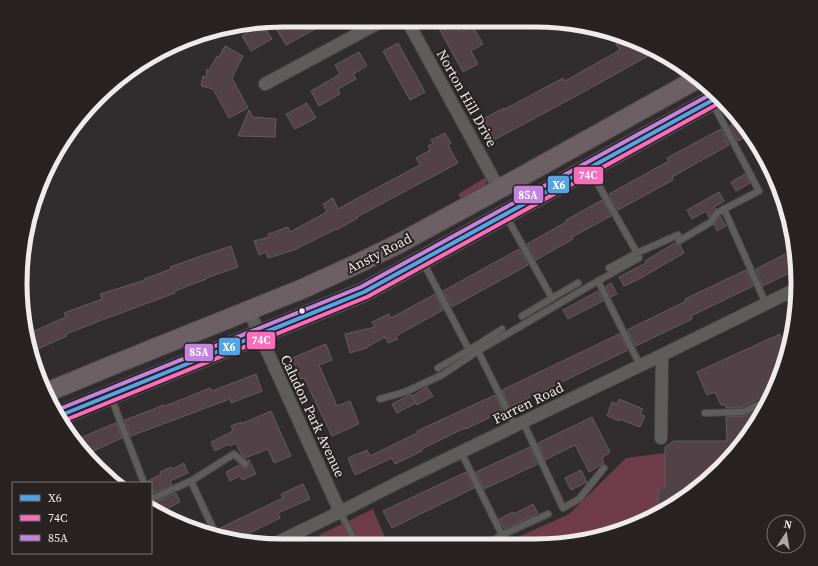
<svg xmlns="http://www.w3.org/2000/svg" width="818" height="566" viewBox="0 0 818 566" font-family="'Source Serif 4',serif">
<rect width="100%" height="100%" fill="#312c2e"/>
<g fill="#6e3c4b">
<path d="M488,176C485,192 474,194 462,201L458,194Z"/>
<path d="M665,453V487L658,489V514L652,519L586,541L507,542L569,514L626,458Z"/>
<path d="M373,509L388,544L324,545L319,535Z"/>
</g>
<g fill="#524247" stroke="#605d5e">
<path d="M295,20H303L330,21L286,45L277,30Z"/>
<path d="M436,23H456L461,32L472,25L483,44L471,51L478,64L463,72Z"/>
<path d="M263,24L272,39L251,51L242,36Z"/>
<path d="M624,39L657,51L578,95L494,140L483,119L504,108L505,109L563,78L565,81L620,50L616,44Z"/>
<path d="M398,43L425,92L410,100L383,51Z"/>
<path d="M225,46L243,56L232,78L248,108L229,118L213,89L201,86L203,76L206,77L207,69L209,70L217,56L219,57Z"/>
<path d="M359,52L367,66L353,74L356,79L338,89L340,94L319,106L311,91L340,74L335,65Z"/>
<path d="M307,103L316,118L295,129L286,114Z"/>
<path d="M249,110L253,117L276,119L275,137L238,136Z"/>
<path d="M740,120L751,134L738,141L730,126Z"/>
<path d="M721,129L729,145L672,177L673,180L618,210L609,194L669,161L667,158Z"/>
<path d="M445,133L451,143L448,145L458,163L357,217L358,218L336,230V229L294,250L268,258L266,252L259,255L254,241L269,237L268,234L288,227L290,232L327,212L323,204L333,198L338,209L356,199L420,165L416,158L430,150L428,146L433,143L431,140Z"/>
<path d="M745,174L750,183L736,191L731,182Z"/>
<path d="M719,192L724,201L714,207L716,209L709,217L706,211L692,219L687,210Z"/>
<path d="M602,200L611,216L572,237L573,239L536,260L527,244L566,222V220Z"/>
<path d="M720,216L726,226L717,231L714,225Z"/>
<path d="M675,243L677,245H680L684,253L641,278L624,286L619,277L646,263L645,261Z"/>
<path d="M231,246L238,267L206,278V279L175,291V293L102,320L66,334L67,336L31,352L25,335L66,317L64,313L102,299L100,294L145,280L144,279L171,269L170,267L198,257Z"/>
<path d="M519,249L528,265L452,307L443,291Z"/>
<path d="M795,249L797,269L763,286L756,269Z"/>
<path d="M746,270L753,286L691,316L692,319L636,346L627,330L686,301L685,299Z"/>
<path d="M611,283L617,294L611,297L606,286Z"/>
<path d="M598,291L603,301L568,319L563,310Z"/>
<path d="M435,294L443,310L396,336L398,339L388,343L385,337L367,347V348L350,353L345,334L375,327L372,322L389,314L391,318Z"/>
<path d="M619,334L628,350L510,407L502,390Z"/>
<path d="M780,334L788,351L778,384L773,392L740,408H726V405H721L715,392L707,395L697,372Z"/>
<path d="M326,344L332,360L319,365L337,406L350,401L359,424L332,436L304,378L301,379L292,358Z"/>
<path d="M256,374L262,391L231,403L230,399L131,436L130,434L125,420L164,405L165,406L210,388L212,391Z"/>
<path d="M427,387L433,396L417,405L412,396Z"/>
<path d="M411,394L416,403L397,413L392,404Z"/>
<path d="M495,395L503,411L466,429L465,428L434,443L422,449V451L395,464L392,458L355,475L348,458L367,450L370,456L417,433V431Z"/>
<path d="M619,399L643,409L640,414L645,416L640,427L619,419V421L607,416L612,402L617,404Z"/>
<path d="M271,411L291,456L274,463L268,449L245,458L241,454L236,443L230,446L229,444L215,451L211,442L233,431L231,426L241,422V424Z"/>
<path d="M751,413H762L754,429L721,469L658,514V489H665V447L674,441H727L726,417L743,416Z"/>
<path d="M592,417L610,452L602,458L604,463L589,472L575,445L545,460L538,443Z"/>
<path d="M116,423L122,438L87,454L76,440L108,426Z"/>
<path d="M530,447L538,464L484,489L476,472Z"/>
<path d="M248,460H249L256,474L242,480L240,476L230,481L226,472L239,465L244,468H247L249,465Z"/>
<path d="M184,463L188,473L170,481L172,485L152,493L151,491V483H148V481L161,474L160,472L171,467L173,469Z"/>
<path d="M581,470L587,482L571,490L565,478Z"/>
<path d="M466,472L474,488L392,528L383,511Z"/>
<path d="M303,484L310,499L278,513L280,518L233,541L221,538L218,529L283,498L281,494Z"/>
<path d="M176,493L180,502L161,512L156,502Z"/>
<path d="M533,504L538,513L505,529L504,528L499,519L513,512L514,514Z"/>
</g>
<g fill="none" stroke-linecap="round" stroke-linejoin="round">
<g stroke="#4c4849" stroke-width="8">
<g id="service">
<path d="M712,102L759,191L724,209"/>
<path d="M590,170L637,253L609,268"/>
<path d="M506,216L552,298L522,316"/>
<path d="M679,241L711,222L717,213L724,209L766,304"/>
<path d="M637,253L678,235"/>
<path d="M639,258L598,281L640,365"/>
<path d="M423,262L469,350L502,329"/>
<path d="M552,298L578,283"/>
<path d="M438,368L469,350"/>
<path d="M111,397L144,483"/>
<path d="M380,399L405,392L442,375L478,351"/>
<path d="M705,413L743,412L769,400"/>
<path d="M523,422L563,508L579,499L604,468"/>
<path d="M515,426L478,351L598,281"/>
<path d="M461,452L502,535L548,514"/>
<path d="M151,499L191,481"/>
<path d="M340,512L357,545"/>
<path d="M217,537L191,481L234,454L245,464"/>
<path d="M488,543L502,535"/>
</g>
</g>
<g stroke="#4c4849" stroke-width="14">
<g id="minor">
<path d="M408,22L499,189"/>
<path d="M265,84L380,22"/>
<path d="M249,311L340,512"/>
<path d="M661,438L662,355"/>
<path d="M272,545L340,512L401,481L662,355L798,288"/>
</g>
</g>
<g stroke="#4c4849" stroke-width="21">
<g id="trunk">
<path d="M45,393L113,365L302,289L361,262L400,243L499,189L697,79"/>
<path d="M59,416L364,292L720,96"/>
</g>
</g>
<use href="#service" stroke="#5f5c5c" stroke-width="6"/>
<use href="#minor" stroke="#5f5c5c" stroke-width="12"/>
<use href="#trunk" stroke="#6c6064" stroke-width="19"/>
<g stroke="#282223" stroke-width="7">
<path id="bus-1" d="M59,416L364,292L720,96"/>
</g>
<g stroke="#282223" stroke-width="7">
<path id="bus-2" d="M63,421L367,297L723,101"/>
</g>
<g stroke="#282223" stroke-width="7">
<path id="bus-3" d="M57,410L361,287L715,92"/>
</g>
<use href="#bus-1" stroke="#53a3e8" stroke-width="4"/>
<use href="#bus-2" stroke="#fb6dba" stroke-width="4"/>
<use href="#bus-3" stroke="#c483df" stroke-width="4"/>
</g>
<circle fill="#efeaeb" stroke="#282223" stroke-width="1.5" cx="302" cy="311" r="3.5"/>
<g text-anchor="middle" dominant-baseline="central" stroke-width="4" stroke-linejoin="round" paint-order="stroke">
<g font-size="14" fill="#efeaeb" stroke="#282223">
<text transform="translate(467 98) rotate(61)">Norton Hill Drive</text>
<text transform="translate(379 253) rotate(-27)">Ansty Road</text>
<text transform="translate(528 403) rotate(-26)">Farren Road</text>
<text transform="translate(313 416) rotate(65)">Caludon Park Avenue</text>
</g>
</g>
<path d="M0 0H818V566H0ZM283 27H535A256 256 0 0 1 791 283V283A256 256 0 0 1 535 539H283A256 256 0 0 1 27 283V283A256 256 0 0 1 283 27Z" fill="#282223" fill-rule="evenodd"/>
<path fill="none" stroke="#efeaeb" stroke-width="5" d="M283 27H535A256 256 0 0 1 791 283V283A256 256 0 0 1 535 539H283A256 256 0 0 1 27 283V283A256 256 0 0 1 283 27Z"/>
<g stroke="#282223" stroke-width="1.5">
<rect x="573" y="166" width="31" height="19" rx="4" fill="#fb6dba"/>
<rect x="547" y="175" width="23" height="19" rx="4" fill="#53a3e8"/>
<rect x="513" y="185" width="31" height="19" rx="4" fill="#c483df"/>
<rect x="246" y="331" width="30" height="19" rx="4" fill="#fb6dba"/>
<rect x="218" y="337" width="23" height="19" rx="4" fill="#53a3e8"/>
<rect x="184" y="343" width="30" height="19" rx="4" fill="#c483df"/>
</g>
<g font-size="11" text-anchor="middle" font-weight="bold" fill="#fff">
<text x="588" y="179">74C</text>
<text x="559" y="189">X6</text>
<text x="528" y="199">85A</text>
<text x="261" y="344">74C</text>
<text x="229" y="351">X6</text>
<text x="199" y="356">85A</text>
</g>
<rect x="12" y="482" width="140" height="72" fill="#282223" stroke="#787273"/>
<rect x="20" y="495" width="20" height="6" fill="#53a3e8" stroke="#787273"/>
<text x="48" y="502" font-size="12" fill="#efeaeb">X6</text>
<rect x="20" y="515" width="20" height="6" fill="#fb6dba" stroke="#787273"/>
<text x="48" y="522" font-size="12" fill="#efeaeb">74C</text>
<rect x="20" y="535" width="20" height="6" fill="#c483df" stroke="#787273"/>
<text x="48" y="542" font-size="12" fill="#efeaeb">85A</text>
<g transform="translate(786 534) rotate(12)"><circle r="19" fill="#282223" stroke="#787273"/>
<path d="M0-3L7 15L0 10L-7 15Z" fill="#aca8a9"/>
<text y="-6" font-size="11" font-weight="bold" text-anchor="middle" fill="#efeaeb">N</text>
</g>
</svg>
